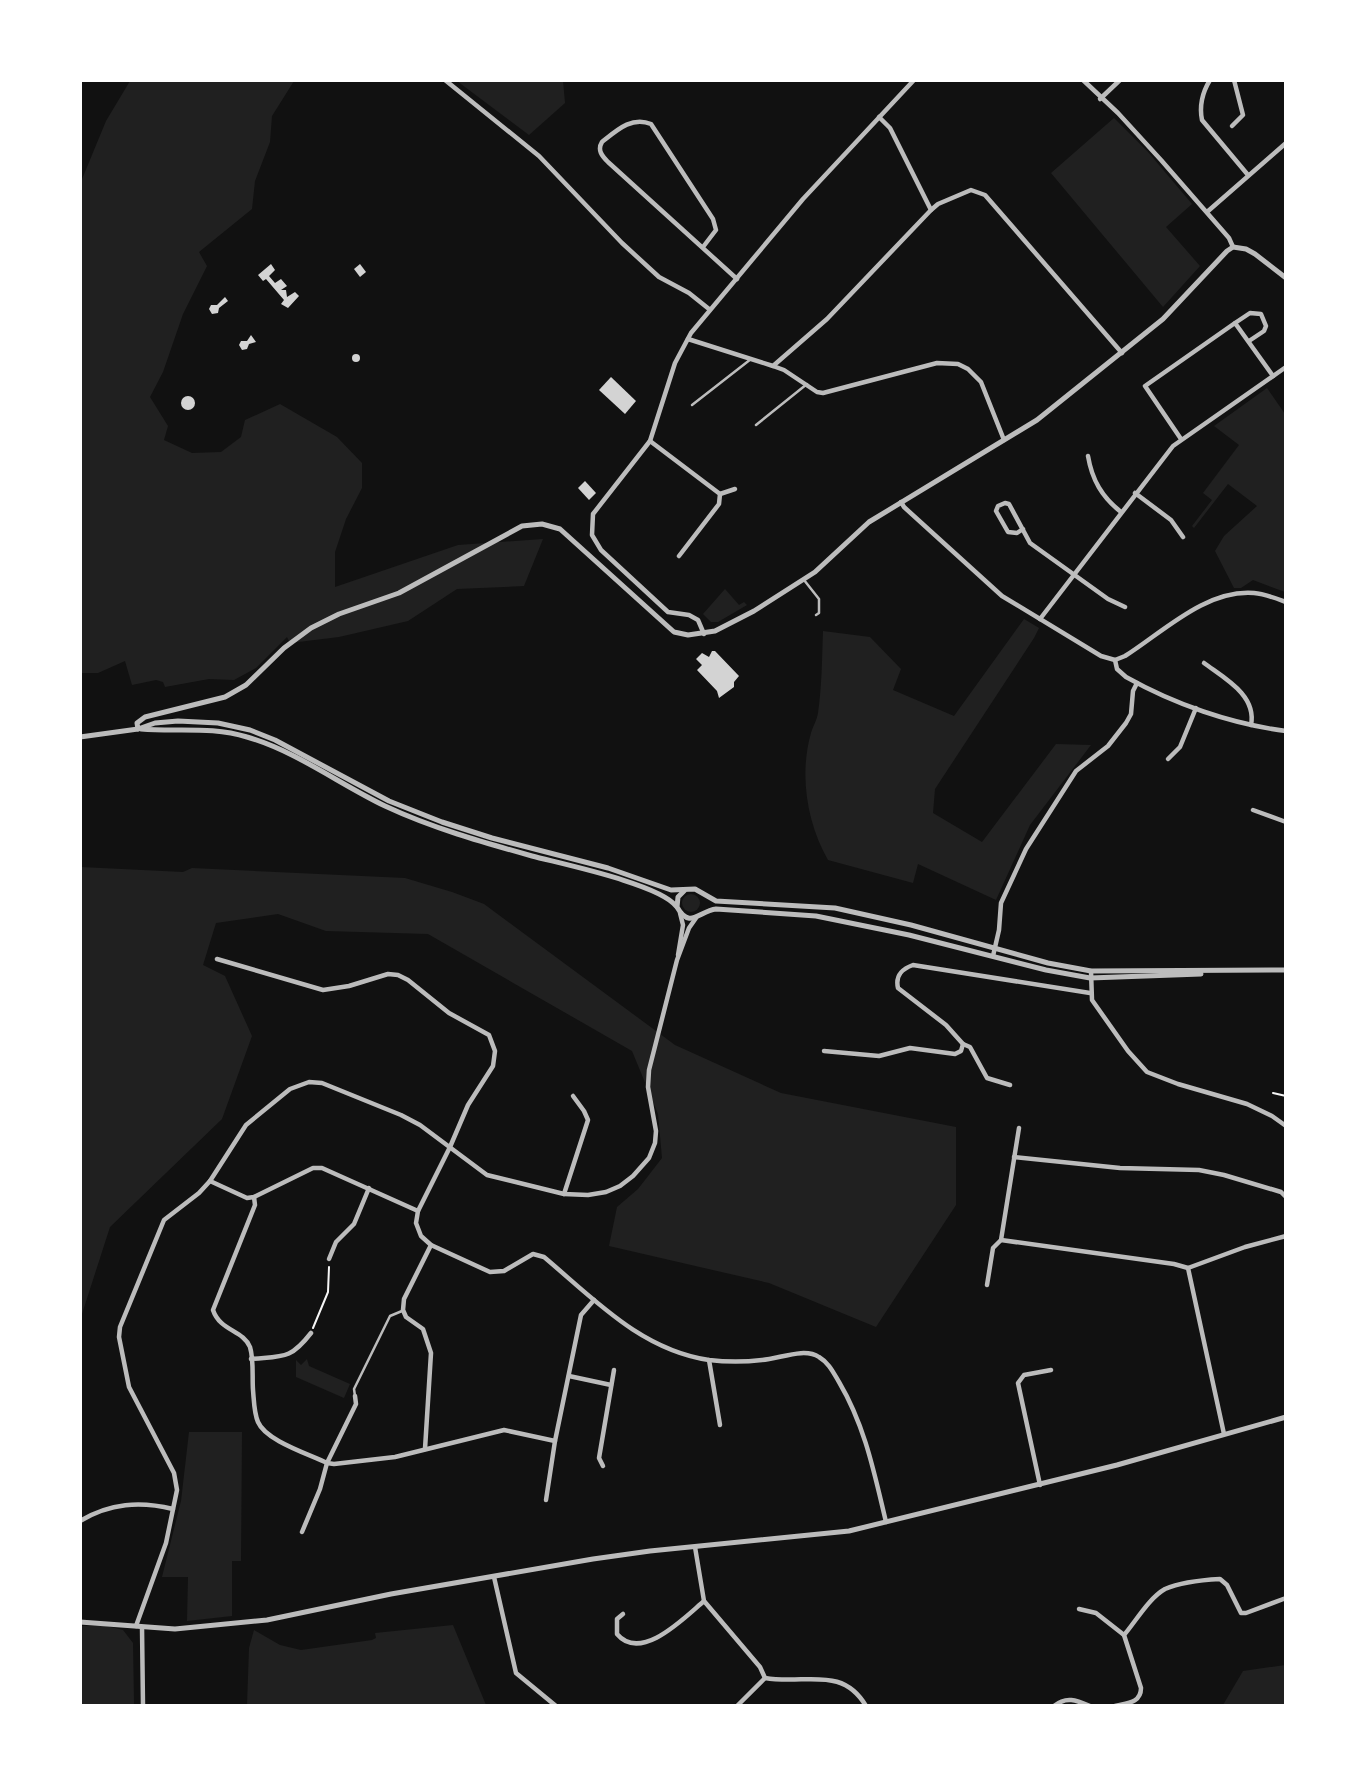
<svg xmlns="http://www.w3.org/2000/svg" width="1366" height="1786" viewBox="0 0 1366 1786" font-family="'Space Grotesk',sans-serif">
<rect width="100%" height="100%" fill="#111"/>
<g fill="#202020">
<path d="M130,81H294L272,116L270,142L255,181L252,209L199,252L207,266L183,314L163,372L150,397L168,426L164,440L192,453L221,452L241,437L245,420L280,404L337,437L362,463V488L346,519L335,552V587L458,545L543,539L524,586L457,589L408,621L339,637L290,643L287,637L256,668L234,680L209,679L165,687L163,682L156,680L132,685L125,661L98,673H81L80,184L106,121Z"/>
<path d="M457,81H563L565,103L529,135Z"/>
<path d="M1114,118L1148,152L1192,204L1166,227L1200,266L1163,307L1051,173Z"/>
<path d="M1267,388L1285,414V592L1253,580L1241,588H1234L1215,551L1224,536L1257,506L1228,484L1194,528L1192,526L1212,500L1203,493L1239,445L1214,426Z"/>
<path d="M725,589L739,605L744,602L747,605L718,622H711L703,614Z"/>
<path d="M1024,619L1039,628L1034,638L935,789L933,813L982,842L1056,744L1091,745L1030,825L996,900L918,864L913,883L828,860C807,823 799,775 811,733C813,726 817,720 818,713C822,686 822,658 823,631L870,637L901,669L893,690L954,716Z"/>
<path d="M81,867L183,872L192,868L405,878L452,892L484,904L675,1045L781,1093L956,1127V1205L876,1327L769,1283L609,1246L617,1207L638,1189L662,1158L658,1114L632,1051L428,934L326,931L278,914L216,923L203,965L225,976L252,1036L222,1119L110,1227L81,1317Z"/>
<circle cx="691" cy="903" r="9"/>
<path d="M307,1359L309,1366L350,1384L344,1398L296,1377V1360L301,1365Z"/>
<path d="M189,1432H242L241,1561H232V1616L187,1621L188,1577H162L181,1501Z"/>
<path d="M453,1625L486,1705H247L249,1648L254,1630L280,1645L301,1650L372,1640L376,1638L375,1633Z"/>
<path d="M81,1626H106L123,1630L133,1643L134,1705L81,1706Z"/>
<path d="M1285,1665V1705H1223L1243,1671Z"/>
</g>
<g fill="#d3d3d3">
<path d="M271,264L275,270L269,276L275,283L281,279L287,286L281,290H286L287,297L295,292L299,296L288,308L281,304L284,300L266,279L263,281L258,275Z"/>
<path d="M360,264L366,272L360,277L354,269Z"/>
<path d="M225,297L228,301L219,308L218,313L212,314L209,309L211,305H217Z"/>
<path d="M251,335L256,342L249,344L247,349L242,350L239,345L241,341H247Z"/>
<circle cx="356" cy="358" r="4"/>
<path d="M611,377L636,401L625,414L599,390Z"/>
<circle cx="188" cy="403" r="7"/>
<path d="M585,481L596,493L589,500L578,488Z"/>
<path d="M712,651H715L739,676L734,682V687L719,698L717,691L697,670L702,665L696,659L702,653L709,657Z"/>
</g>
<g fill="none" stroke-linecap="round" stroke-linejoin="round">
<g stroke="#f5f5f5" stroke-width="2">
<path d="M1273,1093L1286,1096"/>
<path d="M313,1328L328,1292L329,1267"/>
</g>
<g stroke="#bcbcbc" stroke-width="2.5">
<path d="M692,405L751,359"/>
<path d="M756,425L807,384"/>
<path d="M804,580L819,599V613L816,615"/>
<path d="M355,1396L354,1389L390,1316L402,1311"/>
</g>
<g stroke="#bcbcbc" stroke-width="4.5">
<path d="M445,80L539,156L622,243L659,277L689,293L709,309"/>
<path d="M1083,80L1118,113L1161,160L1229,238L1233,247"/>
<path d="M1210,80C1202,93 1199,105 1202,120L1248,175"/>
<path d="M1100,99L1120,80"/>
<path d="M879,117L890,128L931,210"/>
<path d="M1232,126L1243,115L1234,80"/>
<path d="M1207,212L1286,143"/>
<path d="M703,247L716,230L713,219L651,124C632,116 617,130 602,142C597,150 602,156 608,162L737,279"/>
<path d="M1235,323L1250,313L1261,314L1266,326L1264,331L1249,341"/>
<path d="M688,339L773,366L827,319L931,210L938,204L971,190L985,195L1122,353"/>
<path d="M773,366L784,370L817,392L823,393L937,363L958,364L968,369L981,382L1004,440"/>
<path d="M1181,439L1145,386L1235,323L1273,376"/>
<path d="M650,441L720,494L719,504L679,556"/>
<path d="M1088,456C1092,480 1102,497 1121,512"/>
<path d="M1135,493L1171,520L1183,537"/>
<path d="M720,494L735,489"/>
<path d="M901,502L904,507L1002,596L1101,656L1115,660L1125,656C1163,632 1206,589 1254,593C1265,594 1275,598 1286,602"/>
<path d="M1023,529L1017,533L1008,532L996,511L998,506L1005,503L1009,504L1030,543L1108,599L1125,607"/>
<path d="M1040,619L1173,446L1286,367"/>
<path d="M704,634L698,620L689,615L668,612L601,550L592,535L593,514L650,441L675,363L691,333L803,199L914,80"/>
<path d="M1115,660L1117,669L1126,677C1174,704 1231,724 1286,731"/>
<path d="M1204,663C1224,678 1257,695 1251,725"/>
<path d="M1168,759L1180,747L1196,708"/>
<path d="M1253,810L1286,822"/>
<path d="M678,955L683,925L680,913"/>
<path d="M993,956L999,930L1001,903L1026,849L1076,771L1108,746L1126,723L1131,714L1133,691L1137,683"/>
<path d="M217,959L323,990L349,986L388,974L398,975L408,980L449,1013L489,1035L495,1051L493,1066L468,1105L450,1147L418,1211L416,1223L421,1236L431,1245L490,1272L504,1271L533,1254L544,1257C594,1299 641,1350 709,1360C726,1362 745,1362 762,1360C779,1359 804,1347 819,1357C829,1363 833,1372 839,1382C865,1426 874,1472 886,1522"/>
<path d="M1091,971L1092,1000L1128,1051L1147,1072L1178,1084L1247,1104L1272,1116L1286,1126"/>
<path d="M824,1051L879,1056L910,1048L955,1054L961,1051L963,1044"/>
<path d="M1010,1085L987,1078L970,1047L963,1044L946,1025L898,988C895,975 902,969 913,965L1090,993"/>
<path d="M1014,1157L1120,1168L1199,1170L1224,1175L1281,1192L1286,1197"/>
<path d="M210,1181L247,1198L254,1197L313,1168H322L418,1211"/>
<path d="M564,1194L588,1120L584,1111L573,1096"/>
<path d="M254,1197L255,1205L213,1310C220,1331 243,1330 250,1347C254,1360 252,1377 253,1390C254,1401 254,1413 258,1422C266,1441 309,1454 327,1463L334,1464L395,1457L504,1430L555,1441"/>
<path d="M1001,1240L1174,1264L1188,1268L1224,1434"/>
<path d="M329,1259L336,1242L354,1224L369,1188"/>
<path d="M1188,1268L1245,1247L1286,1236"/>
<path d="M987,1285L993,1248L1001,1240L1019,1128"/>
<path d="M251,1359C283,1356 290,1360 311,1333"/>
<path d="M709,1360L720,1425"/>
<path d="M569,1376L611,1385"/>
<path d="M425,1449L431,1353L423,1329L406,1317L403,1310L404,1299L431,1245"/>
<path d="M603,1466L599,1458L614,1370"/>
<path d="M1040,1485L1018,1383L1024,1375L1051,1370"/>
<path d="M546,1500L555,1441L581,1315L594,1300"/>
<path d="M80,1521C110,1503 140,1501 173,1509"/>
<path d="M302,1532L320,1489L327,1463L356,1404L355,1396"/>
<path d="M695,1547L704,1601L760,1667L765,1678C805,1685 842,1665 866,1706"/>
<path d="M494,1577L516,1673L556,1706"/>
<path d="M1079,1609L1096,1613L1124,1635"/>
<path d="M623,1614L617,1619V1634C641,1663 685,1617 704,1601"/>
<path d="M136,1626L166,1543L177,1490L174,1473L129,1387L119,1337L120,1327L164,1220L199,1193L210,1181L246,1125L290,1089L309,1082L322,1083L401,1115L420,1125L487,1175L564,1194L588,1195L606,1192L620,1186L633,1176L649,1158L655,1143L656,1131L648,1087L649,1070L677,960L689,928L696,918"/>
<path d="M142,1627L143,1706"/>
<path d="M737,1706L765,1678"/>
<path d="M1054,1706C1066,1696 1076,1700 1090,1706"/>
<path d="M1115,1706C1127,1703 1141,1703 1141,1688L1124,1635C1136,1621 1149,1598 1165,1589C1181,1582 1202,1580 1220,1579L1227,1585L1241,1613H1246L1286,1598"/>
</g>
<g stroke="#bcbcbc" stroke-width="5">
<path d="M138,729L137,723L145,717L225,697L246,685L284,648L311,628L339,614L399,593L522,526L542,524L560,529L674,632L688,635L715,631L754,611L815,572L869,522L1037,420L1163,319L1227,251L1233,247L1246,249L1255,254L1286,278"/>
<path d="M141,729C177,732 212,726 247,737C296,751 339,784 385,806C432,828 482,842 532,856C562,864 659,884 676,906"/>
<path d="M80,737L138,729L155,723L178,721L218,723L250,730L275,740L389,801L442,822L492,838L608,868L671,890L695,889L716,901L835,908L911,925L1048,963L1091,971L1286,970"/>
<path d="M684,891L678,897L677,907C690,930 699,911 716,909L816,916L909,935L1046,970L1090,978L1201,974"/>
<path d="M80,1622L175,1629L267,1620L391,1594L593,1559L650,1551L849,1531L1117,1465L1286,1417"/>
</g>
</g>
<rect width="1366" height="1786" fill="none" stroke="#ffffff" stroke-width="164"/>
</svg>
